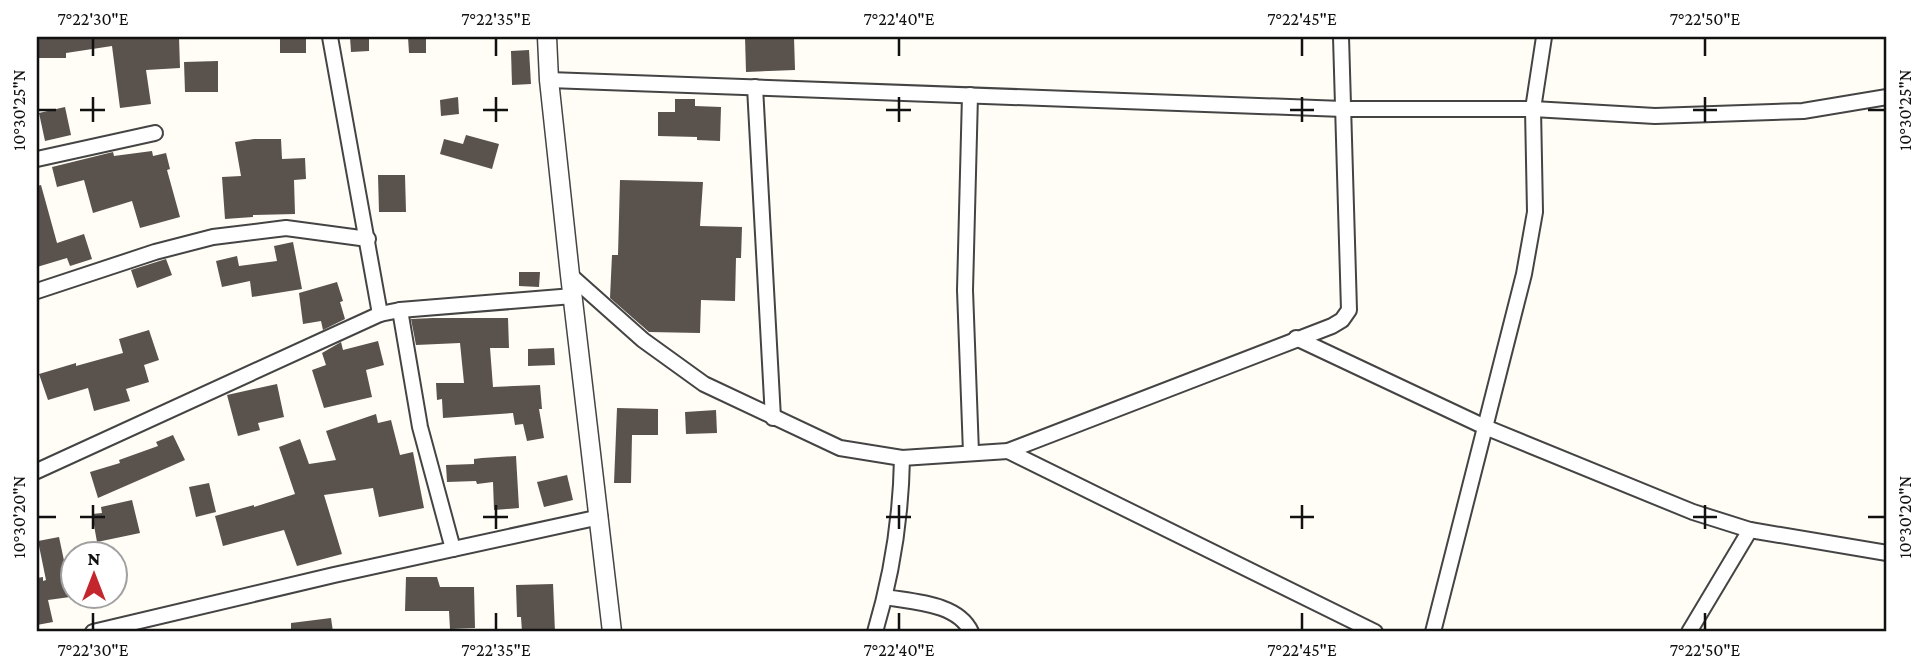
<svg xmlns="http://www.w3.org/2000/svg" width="1924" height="669" viewBox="0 0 1924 669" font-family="'Crimson Pro',serif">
<rect width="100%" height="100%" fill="#fffdf5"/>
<g fill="#5a524d">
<path d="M37,37H179L180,68L146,70L151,104L120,108L112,46L66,53V58H37Z"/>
<rect x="280" y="37" width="26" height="16"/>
<path d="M350,37H369V51L351,52Z"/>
<path d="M408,37H426V53H409Z"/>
<path d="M745,37H794L795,70L746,72Z"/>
<path d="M529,50L531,84L512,85L511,51Z"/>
<path d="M218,61V92H185L184,62Z"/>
<path d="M458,97L459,114L441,116L440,100Z"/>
<path d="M675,99H695V106L721,107L720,141L697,140V137L658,136V112H675Z"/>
<path d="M65,107L71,135L45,141L39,113Z"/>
<path d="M466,135L499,144L492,169L440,154L444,139L463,144Z"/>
<path d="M254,139H281L282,159L305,158L306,179L294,180L295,214L253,215V217L225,219L222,177L241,176L235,142Z"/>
<path d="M152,151L153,156L166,153L170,169L167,170L180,217L140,228L132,201L93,213L84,180L57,187L52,167L113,152L114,156Z"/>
<path d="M378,175H405L406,212H379Z"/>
<path d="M620,180L703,182L700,226L742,227L741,258H736L735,301L701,300L700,333L649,332L610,298L612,255H618Z"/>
<path d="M41,185L57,243L84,234L92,259L70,266L67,258L37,267V186Z"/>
<path d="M293,242L302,289L252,297L250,281L222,287L216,261L237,256L239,266L277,261L274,246Z"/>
<path d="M166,259L172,275L137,288L131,270Z"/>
<path d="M519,272H540L539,287L519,286Z"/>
<path d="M337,282L343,301L340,302L345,319L323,330L321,321L303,324L299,293Z"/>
<path d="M433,318H508L509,348H490L493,387L540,385L542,409H539L544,438L527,441L523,424L515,425L513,413L443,418L442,399L437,400L436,383H464L460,343L416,345L411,319Z"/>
<path d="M149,330L159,360L144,365L149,382L126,389L130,401L94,411L88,388L48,400L39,374L76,363V366L123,353L119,339Z"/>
<path d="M378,341L384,365L366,370L372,397L324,408L312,370L326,365L322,353L341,342L343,350Z"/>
<path d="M554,348L555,365L528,366V349Z"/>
<path d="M277,384L284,417L258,423L260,430L238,436L227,395Z"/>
<path d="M617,408L658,409V435H632L631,483H614Z"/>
<path d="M716,410L717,433L686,434L685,412Z"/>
<path d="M376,414L378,423L391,420L400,455L413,452L424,508L379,517L373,488L324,495L342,554L297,566L284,530L223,546L215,516L254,505V507L295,494L279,447L300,439L309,464L336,460L326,431Z"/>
<path d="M173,435L185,460L98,498L90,472L120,463L119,460L158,446L156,442Z"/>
<path d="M516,456L519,508L494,510L493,482L477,484L476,481L447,482L446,465L474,464V459L482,458Z"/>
<path d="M567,475L573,500L544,507L537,482Z"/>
<path d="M209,483L216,512L196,517L189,487Z"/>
<path d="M132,500L140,533L97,542L92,514L102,513L101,507Z"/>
<path d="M59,537L66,570H67L70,597L48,600L53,622L37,625V578L43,577V581L46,580L38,541Z"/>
<path d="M406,577H437L440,587H474L475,628L450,629L449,611H405Z"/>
<path d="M553,584L555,632H522L521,617H517L516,585Z"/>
<path d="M331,618L333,632H291V623Z"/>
</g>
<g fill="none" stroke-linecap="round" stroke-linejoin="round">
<g stroke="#444" stroke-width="18">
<g id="minor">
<path d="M330,37L380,314"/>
<path d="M549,80L1343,109H1533L1655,116L1803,111L1887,97"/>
<path d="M755,87L773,418"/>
<path d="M970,95L965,290L971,453"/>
<path d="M37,159L155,133"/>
<path d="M570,275L643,340L704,384L840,448L902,458L1008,451L1332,326L1342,320L1349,310L1341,37"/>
<path d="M37,291L155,252L213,237L286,228L368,239"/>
<path d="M400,310L420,427L453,549"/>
<path d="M1296,338L1485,427L1693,512L1750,530L1887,553"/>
<path d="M1008,451L1375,632"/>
<path d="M37,471L380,314L400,310L573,296"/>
<path d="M885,597C913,602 958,603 971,632"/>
<path d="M93,632L334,575L600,517"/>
<path d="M875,632C892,575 901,518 902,458"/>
<path d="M1433,632L1524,274L1535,212L1533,109L1544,37"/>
<path d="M1689,632L1750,530"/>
</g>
</g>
<g stroke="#444" stroke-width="21">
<path id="tertiary" d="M547,37L549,80L570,275L612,632"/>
</g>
<use href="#minor" stroke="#fff" stroke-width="14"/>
<use href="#tertiary" stroke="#fff" stroke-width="18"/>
</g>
<path fill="none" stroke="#111" stroke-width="2.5" d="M93,38V56M496,38V56M899,38V56M1302,38V56M1705,38V56M93,97V122M496,97V122M899,97V122M1302,97V122M1705,97V122M38,110H56M80,110H105M483,110H508M886,110H911M1290,110H1314M1693,110H1717M1868,110H1885M93,505V529M496,505V529M899,505V529M1302,505V529M1705,505V529M38,517H56M80,517H105M483,517H508M886,517H911M1290,517H1314M1693,517H1717M1868,517H1885M93,613V630M496,613V630M899,613V630M1302,613V630M1705,613V630"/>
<rect width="1924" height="669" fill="none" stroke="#ffffff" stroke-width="77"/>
<g transform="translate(94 575)"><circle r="33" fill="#ffffff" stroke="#a0a0a0" stroke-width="2"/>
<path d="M0-5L12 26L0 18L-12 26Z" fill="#c4262e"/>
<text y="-10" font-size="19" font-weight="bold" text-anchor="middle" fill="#111111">N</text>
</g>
<rect x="38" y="38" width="1847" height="592" fill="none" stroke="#111" stroke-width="2.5"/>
<g font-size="18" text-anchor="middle" fill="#111">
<text x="93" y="25">7°22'30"E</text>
<text x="496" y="25">7°22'35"E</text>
<text x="899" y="25">7°22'40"E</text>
<text x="1302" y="25">7°22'45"E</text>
<text x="1705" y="25">7°22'50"E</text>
<text transform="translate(19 110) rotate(-90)" y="6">10°30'25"N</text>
<text transform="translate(1905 110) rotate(-90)" y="6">10°30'25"N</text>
<text transform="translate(19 517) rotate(-90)" y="6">10°30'20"N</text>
<text transform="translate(1905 517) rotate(-90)" y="6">10°30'20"N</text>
<text x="93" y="656">7°22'30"E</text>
<text x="496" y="656">7°22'35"E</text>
<text x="899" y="656">7°22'40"E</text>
<text x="1302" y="656">7°22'45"E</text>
<text x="1705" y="656">7°22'50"E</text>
</g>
</svg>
